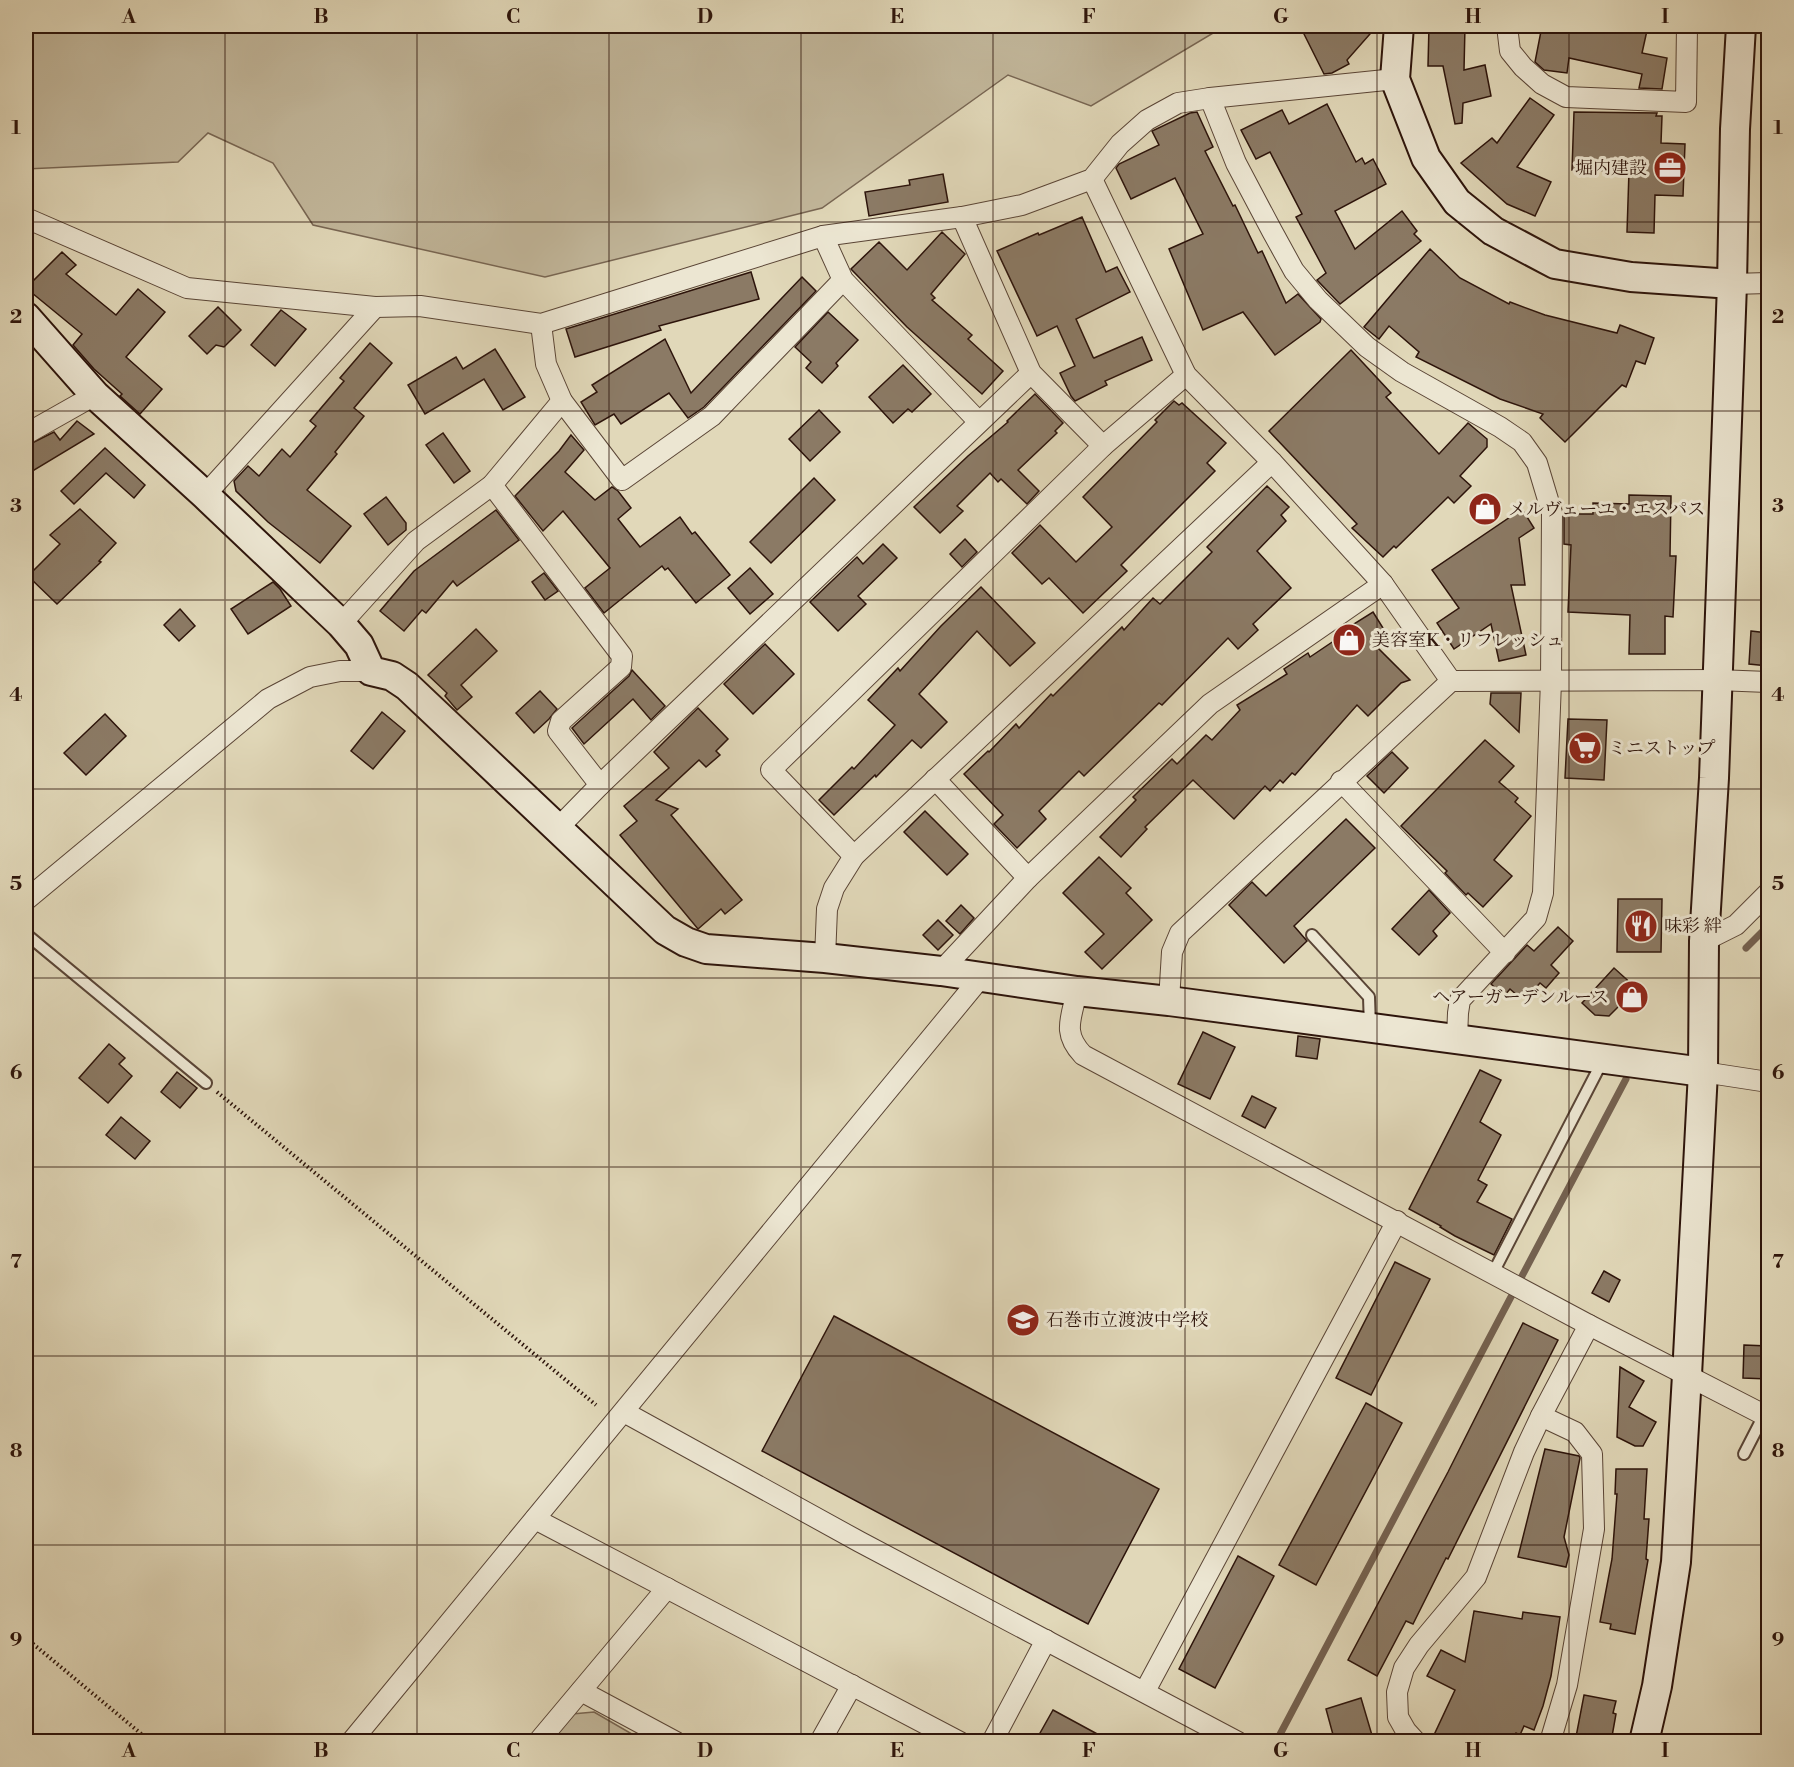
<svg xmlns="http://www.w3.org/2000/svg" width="1794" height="1767" viewBox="0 0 1794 1767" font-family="'Libre Bodoni','Noto Serif JP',serif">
<rect width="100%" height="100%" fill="#e1d8b9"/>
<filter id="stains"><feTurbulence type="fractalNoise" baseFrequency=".00333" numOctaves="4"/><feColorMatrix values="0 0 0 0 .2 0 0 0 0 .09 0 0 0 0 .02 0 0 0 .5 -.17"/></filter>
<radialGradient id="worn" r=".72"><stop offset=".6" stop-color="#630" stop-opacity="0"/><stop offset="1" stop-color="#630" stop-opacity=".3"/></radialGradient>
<g fill="#c2b79b" stroke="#786653" stroke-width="1.5">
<path d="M26,26H1225L1091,106L1008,75L822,208L545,277L313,225L273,163L208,133L178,162L26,169Z"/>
<path d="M594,1712L644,1741L550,1742L572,1714Z"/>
</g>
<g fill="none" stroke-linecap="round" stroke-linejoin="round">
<g stroke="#746150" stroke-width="7">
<path d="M1746,948L1768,926"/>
<path d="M1276,1742L1626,1079"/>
</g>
</g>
<g fill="#8b7a65" stroke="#2d140b" stroke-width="1.5">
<path d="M1300,26H1377L1347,60L1349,64L1332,73L1324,74Z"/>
<path d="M1429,26H1465L1464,70L1485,65L1491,96L1463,103L1462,123L1455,124L1443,66H1428Z"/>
<path d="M1542,26H1648L1642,53L1667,58L1662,89L1639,88L1642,74L1569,58L1567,73L1544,70L1535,62Z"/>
<path d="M1530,98L1554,115L1517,167L1551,182L1535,216L1507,204L1461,163L1492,138L1497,143Z"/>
<path d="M1327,104L1356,162L1362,158L1365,164L1373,159L1386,184L1335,211L1355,249L1402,211L1417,231L1414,234L1421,241L1340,304L1317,280L1326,273L1296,217L1302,214L1270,152L1256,159L1241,130L1282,110L1289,124Z"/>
<path d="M1197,112L1213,147L1205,151L1233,206L1235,205L1258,253L1262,251L1286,303L1298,294L1321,319L1320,322L1275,355L1243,312L1203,330L1169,249L1203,234L1175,178L1131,199L1116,168L1119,164L1159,145L1152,131L1190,113Z"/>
<path d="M1574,112L1657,113L1656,116H1662L1661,143L1685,144L1683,196L1655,195L1654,233L1627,232L1629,171L1572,170Z"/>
<path d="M943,174L948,202L869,216L865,192L910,185L909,180Z"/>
<path d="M1082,217L1106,272L1117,267L1130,292L1076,319L1093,357L1094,358L1142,337L1152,360L1105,381L1107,385L1075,401L1071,396L1060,373L1075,366L1057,326L1037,336L997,251L1038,233L1039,235Z"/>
<path d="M942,232L965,254L931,294L935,298L932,300L972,335L968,339L1003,371L982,394L907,327L851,269L879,242L907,270Z"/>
<path d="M1430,249L1460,278L1509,304L1510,302L1545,315L1617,333L1620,325L1654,338L1645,364L1636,361L1626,387L1622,385L1565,442L1540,418L1543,414L1500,399L1416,357L1419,352L1389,326L1379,339L1364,327Z"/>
<path d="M62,252L76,265L66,274L116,315L138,289L165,312L126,357L162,389L140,414L120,396L122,394L94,369L73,345L82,334L26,288Z"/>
<path d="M751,272L759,299L659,326L661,330L575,357L566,329Z"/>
<path d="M802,277L816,291L704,407L688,418L669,393L621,424L614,414L595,425L581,402L597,392L592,385L665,339L691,393Z"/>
<path d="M218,307L241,330L224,347L216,345L207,354L189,336Z"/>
<path d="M281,310L306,329L275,366L251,345Z"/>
<path d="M828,312L858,340L836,363L838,366L822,383L806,368L811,362L795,347Z"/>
<path d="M370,343L392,363L354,408L364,416L335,452L337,454L307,490L351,526L320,563L268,522L236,491L234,481L248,466L259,476L282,449L290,457L316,426L310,421L344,381L340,378Z"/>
<path d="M495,349L525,397L503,410L484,379L425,414L408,385L456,357L463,369Z"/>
<path d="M1351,350L1391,393L1386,397L1439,454L1468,423L1487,439V447L1460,476L1471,486L1454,503L1448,497L1396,548L1394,546L1383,557L1352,528L1357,524L1269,431Z"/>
<path d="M903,365L931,394L912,412L908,409L893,423L869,397Z"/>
<path d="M1035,394L1063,423L1055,431L1057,433L1018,470L1039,491L1027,504L1001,479L998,482L990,473L957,506L963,511L940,533L914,507L968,456L1008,422L1007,421Z"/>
<path d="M1174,401L1179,405L1182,403L1226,443L1207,463L1215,471L1121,565L1127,571L1083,613L1049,578L1042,584L1012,553L1040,525L1076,562L1112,527L1083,497L1157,422L1155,420Z"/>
<path d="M819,410L840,432L810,461L789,439Z"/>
<path d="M77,421L94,434L26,475V446L54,432L60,440Z"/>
<path d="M443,433L470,471L454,483L426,445Z"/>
<path d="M571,435L584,450L565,472L595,500L612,487L618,491L631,508L618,519L640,547L680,517L692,534L695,532L730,575L696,603L668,568L665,570L662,566L604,613L585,588L610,568L563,511L543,531L515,496L559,451Z"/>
<path d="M105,448L145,485L134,498L106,473L74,504L61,491Z"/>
<path d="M814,478L835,500L771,563L750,542Z"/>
<path d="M1267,486L1289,507L1281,515L1286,521L1257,551L1291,588L1253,624L1258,630L1238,649L1228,638L1162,705L1159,703L1084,776L1079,771L1039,811L1046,819L1017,848L994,824L1003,815L964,774L988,751L989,752L1016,724L1019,728L1051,694L1053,696L1122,627L1124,630L1153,598L1160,604L1212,552L1207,547Z"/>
<path d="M1629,495L1671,496L1670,556H1676L1673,617L1665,616V654H1629L1630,615L1568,612L1571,545L1564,544V514H1593V503L1629,504Z"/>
<path d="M386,497L406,523V530L388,545L364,514Z"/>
<path d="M80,509L116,543L99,561L101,562L57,604L28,576L60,544L50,535Z"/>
<path d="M1522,509L1534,528L1519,538L1525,585H1511L1526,655L1499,661L1491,624L1454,649L1437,623L1459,608L1432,570Z"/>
<path d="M496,510L519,540L457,586L453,581L426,613L422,610L404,631L380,611L414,571Z"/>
<path d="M965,539L977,552L962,567L950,554Z"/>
<path d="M883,544L897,558L858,596L866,604L838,631L810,602L857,557L863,564Z"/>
<path d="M750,568L773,594L750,614L728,588Z"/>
<path d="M544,573L558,591L545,600L532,582Z"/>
<path d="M273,582L280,589L291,606L248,634L231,609Z"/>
<path d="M981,587L1035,643L1010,666L977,631L919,694L947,722L921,748L912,740L876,777L875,775L834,815L819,800L852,767L854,769L895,725L868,700L898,668L900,671L941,626Z"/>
<path d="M180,609L195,626L179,641L164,625Z"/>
<path d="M1373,612L1388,636L1375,645L1410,680L1401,683L1368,716L1357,705L1295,775L1292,773L1283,783L1280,780L1270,791L1265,786L1234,819L1193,780L1145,827L1147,829L1121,857L1100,837L1136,800L1133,797L1172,759L1177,764L1206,735L1212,740L1240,710L1237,705L1287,674L1284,669L1308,653L1310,657L1350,630L1349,627Z"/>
<path d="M476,629L497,651L461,685L472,697L457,710L445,696L447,693L428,675Z"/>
<path d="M1751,631L1768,633V666L1749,664Z"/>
<path d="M765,644L794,674L753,714L724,684Z"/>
<path d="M632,670L665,706L651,720L633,699L584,744L572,728L629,676Z"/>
<path d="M540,691L557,709L549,719L534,733L516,713Z"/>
<path d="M1491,693H1521L1519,732L1490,704Z"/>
<path d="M698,708L728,739L716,751L720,755L706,767L699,760L656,800L678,809L671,815L742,900L725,914L721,909L698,929L620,835L637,821L624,806L669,768L654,752Z"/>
<path d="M382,712L405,731L373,769L351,751Z"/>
<path d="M105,714L126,736L86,775L64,753Z"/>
<path d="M1568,719L1607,720L1604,780L1565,778Z"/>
<path d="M1485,740L1514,766L1499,782L1518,798L1515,802L1531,816L1494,860L1512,876L1483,907L1468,893L1466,895L1445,873L1447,871L1401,826Z"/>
<path d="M1392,752L1408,768L1384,793L1367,776Z"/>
<path d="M925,811L968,854L947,875L904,832Z"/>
<path d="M1346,819L1375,848L1294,926L1307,941L1284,963L1229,905L1252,882L1266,896Z"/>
<path d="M1099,857L1131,888L1126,893L1152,920L1102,969L1085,952L1104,934L1063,893Z"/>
<path d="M1429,890L1450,913L1433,931L1437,936L1419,955L1392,929Z"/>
<path d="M1618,899H1662L1661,952H1617Z"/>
<path d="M961,905L974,918L960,934L946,921Z"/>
<path d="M938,920L953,935L938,950L923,935Z"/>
<path d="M1558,927L1573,941L1551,965L1559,973L1546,988L1540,983L1530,994L1524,990L1518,996L1510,989L1504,996L1491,984L1527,945L1534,951Z"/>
<path d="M1614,968L1645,996L1633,1009L1624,1001L1609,1016L1595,1015L1582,1003Z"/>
<path d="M1203,1032L1235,1047L1210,1099L1178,1084Z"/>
<path d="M1298,1036L1320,1039L1317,1059L1296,1056Z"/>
<path d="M109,1044L125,1058L119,1064L132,1076L108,1103L79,1078Z"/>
<path d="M1480,1070L1501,1080L1480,1122L1501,1135L1478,1180L1487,1185L1477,1202L1512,1219L1494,1255L1455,1236L1440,1227L1441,1226L1409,1209Z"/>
<path d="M177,1072L197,1088L180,1108L161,1092Z"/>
<path d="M1252,1096L1276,1108L1265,1128L1242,1116Z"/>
<path d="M121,1117L150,1141L135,1159L106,1135Z"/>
<path d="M1395,1262L1430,1279L1371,1395L1336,1378Z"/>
<path d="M1604,1271L1620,1280L1609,1302L1592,1293Z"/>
<path d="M834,1316L1159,1489L1088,1624L762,1451Z"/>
<path d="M1523,1323L1558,1340L1448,1559L1446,1558L1413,1624L1406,1621L1377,1676L1348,1660L1448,1472Z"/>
<path d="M1744,1345L1768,1346V1379L1743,1378Z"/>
<path d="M1620,1367L1644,1381L1629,1407L1656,1422L1643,1446H1635L1617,1437Z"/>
<path d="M1366,1403L1402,1423L1316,1585L1279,1565Z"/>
<path d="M1545,1449L1579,1456L1580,1458L1564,1537L1569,1555L1566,1567L1518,1557Z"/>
<path d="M1616,1469H1647L1644,1519H1649L1646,1559L1648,1560L1635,1634L1610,1629L1611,1624L1600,1622L1612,1559L1617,1494H1615Z"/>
<path d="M1238,1556L1274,1576L1215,1688L1179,1669Z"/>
<path d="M1474,1611L1522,1619L1523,1612L1560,1617L1551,1676L1543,1706L1534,1730L1524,1726L1520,1735L1516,1733L1512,1742H1447L1434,1735L1455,1690L1427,1676L1441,1650L1465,1662Z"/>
<path d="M1584,1695L1616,1701L1613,1713L1616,1714L1611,1742H1575Z"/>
<path d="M1361,1698L1374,1742H1335L1326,1709Z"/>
<path d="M1053,1710L1112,1742H1035Z"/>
</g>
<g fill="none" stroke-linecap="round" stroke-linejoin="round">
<g stroke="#5a4536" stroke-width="14">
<g id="lane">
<path d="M26,934L206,1083"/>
<path d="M1312,935L1369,997L1370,1027"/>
<path d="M1493,1273L1603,1060"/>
<path d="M1744,1454L1764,1415"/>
</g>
</g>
<g stroke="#5a4536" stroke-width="22">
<g id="street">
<path d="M1507,26L1510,51L1523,67L1542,84L1566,97L1686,102L1687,26"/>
<path d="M1210,98L1236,163L1272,231L1294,271L1318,300L1367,347L1402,372L1500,427L1522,442L1537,463L1552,513L1551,681L1543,893L1536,918L1460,1000L1458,1013L1457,1038"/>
<path d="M1092,179L1186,375L1272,462L1383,584L1451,681"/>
<path d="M962,217L1031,373L1103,446"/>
<path d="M26,218L187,288L375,307L420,306L541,324L823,236L962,217L1022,205L1092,179L1120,144L1147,120L1178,103L1210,98L1395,79"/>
<path d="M823,236L843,280L979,422"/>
<path d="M1732,284L1768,283"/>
<path d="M541,324L546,364L562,401L622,480L712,416L843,280"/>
<path d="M26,434L95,395"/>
<path d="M492,485L622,656L621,667L561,721L558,731L600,785"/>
<path d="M205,495L375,307"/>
<path d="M341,624L416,541L492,485L562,401"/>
<path d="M935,779L1028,878"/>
<path d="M1341,781L1505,953"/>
<path d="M558,828L600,785L1031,373"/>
<path d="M854,856L771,770L1103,446L1186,375"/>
<path d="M26,900L268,699L310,677L340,671H371"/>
<path d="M1704,941L1736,925L1768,893"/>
<path d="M825,958L827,909L834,888L854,856L1272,462"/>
<path d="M941,971L1028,878L1210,704L1383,584"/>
<path d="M1077,991C1071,1019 1062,1033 1083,1055L1589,1325L1768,1417"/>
<path d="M1169,1001L1172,952L1180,933L1451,681L1717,680L1768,682"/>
<path d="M1703,1072L1768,1082"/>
<path d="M624,1412L860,1542L1238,1742"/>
<path d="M1541,1416L1575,1432L1592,1454L1594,1529L1567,1685L1550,1742"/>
<path d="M535,1519L960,1742"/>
<path d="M581,1691L676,1742"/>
<path d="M1145,1691L1397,1221"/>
<path d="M351,1742L982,976"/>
<path d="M538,1742L667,1588"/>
<path d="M820,1742L852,1685"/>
<path d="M992,1742L1046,1640"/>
<path d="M1416,1742L1406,1731L1398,1717L1397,1692L1404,1668L1419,1645L1476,1577L1524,1452L1541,1416L1589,1325"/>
</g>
</g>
<g stroke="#2d140b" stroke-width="32">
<g id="secondary">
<path d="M1399,26L1395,79L1426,158L1457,202L1493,231L1555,264L1631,277L1732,284"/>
<path d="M26,317L95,395L205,495L341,624L359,645L371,671L392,676L407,686L665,930L686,942L706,949L825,958L941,971L1077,991L1169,1001L1703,1072"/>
<path d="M1644,1742L1657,1686L1676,1562L1687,1375L1703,1072L1704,941L1714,778L1732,284L1735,129L1741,26"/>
</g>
</g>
<g stroke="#2d140b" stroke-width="4" stroke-dasharray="1.5 3" stroke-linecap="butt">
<path d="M217,1092L596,1405"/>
<path d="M26,1638L151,1742"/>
</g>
<use href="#lane" stroke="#ece6d2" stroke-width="10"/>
<use href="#street" stroke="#ece6d2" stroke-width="20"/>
<use href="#secondary" stroke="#ece6d2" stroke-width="28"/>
</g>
<path fill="none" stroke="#2d140b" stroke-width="1.5" stroke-opacity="0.55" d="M225,26V1742M417,26V1742M609,26V1742M801,26V1742M993,26V1742M1185,26V1742M1377,26V1742M1569,26V1742M26,222H1768M26,411H1768M26,600H1768M26,789H1768M26,978H1768M26,1167H1768M26,1356H1768M26,1545H1768"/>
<defs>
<g id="office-disc" transform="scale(1.725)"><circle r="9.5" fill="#8f2418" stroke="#ece6d2"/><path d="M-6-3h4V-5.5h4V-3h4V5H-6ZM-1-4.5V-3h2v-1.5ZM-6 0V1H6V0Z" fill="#fff"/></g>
<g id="shop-disc" transform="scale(1.725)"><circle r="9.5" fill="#8f2418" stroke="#ece6d2"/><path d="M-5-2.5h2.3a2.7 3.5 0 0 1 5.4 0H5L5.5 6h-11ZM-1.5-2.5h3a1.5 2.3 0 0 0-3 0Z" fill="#fff"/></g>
<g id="supermarket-disc" transform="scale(1.725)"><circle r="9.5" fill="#8f2418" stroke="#ece6d2"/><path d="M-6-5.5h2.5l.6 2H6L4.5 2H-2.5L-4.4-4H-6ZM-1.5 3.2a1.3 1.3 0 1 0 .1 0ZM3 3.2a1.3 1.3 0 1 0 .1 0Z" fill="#fff"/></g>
<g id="restaurant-disc" transform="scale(1.725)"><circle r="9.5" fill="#8f2418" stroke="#ece6d2"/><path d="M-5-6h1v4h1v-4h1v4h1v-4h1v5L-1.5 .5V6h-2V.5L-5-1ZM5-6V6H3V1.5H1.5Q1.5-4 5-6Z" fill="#fff"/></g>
<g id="school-disc" transform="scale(1.725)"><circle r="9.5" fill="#8f2418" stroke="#ece6d2"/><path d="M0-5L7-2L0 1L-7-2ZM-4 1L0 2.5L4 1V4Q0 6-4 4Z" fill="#fff"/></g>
</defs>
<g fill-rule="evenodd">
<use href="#office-disc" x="1670" y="168"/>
<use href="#shop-disc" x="1485" y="509"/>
<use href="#shop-disc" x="1349" y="640"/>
<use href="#supermarket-disc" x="1585" y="748"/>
<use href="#restaurant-disc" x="1641" y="926"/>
<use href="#shop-disc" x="1632" y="997"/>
<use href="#school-disc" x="1023" y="1320"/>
</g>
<g text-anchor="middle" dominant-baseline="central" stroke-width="6" stroke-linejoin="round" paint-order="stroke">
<g font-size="18" fill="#2d140b" stroke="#ece6d2" text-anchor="start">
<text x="1647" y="168" text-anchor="end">堀内建設</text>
<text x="1508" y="509">メルヴェーユ・エスパス</text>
<text x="1372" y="640">美容室K・リフレッシュ</text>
<text x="1608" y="748">ミニストップ</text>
<text x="1664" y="926">味彩 絆</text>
<text x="1609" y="997" text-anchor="end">ヘアーガーデンルース</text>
<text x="1046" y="1320">石巻市立渡波中学校</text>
</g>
</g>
<rect width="1794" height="1767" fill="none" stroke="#e1d8b9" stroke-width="66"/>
<rect x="33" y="33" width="1728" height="1701" fill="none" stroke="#2d140b" stroke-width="2"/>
<g font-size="20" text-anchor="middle" font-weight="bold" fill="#2d140b">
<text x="129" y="23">A</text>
<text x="321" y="23">B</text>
<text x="513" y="23">C</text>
<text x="705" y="23">D</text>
<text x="897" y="23">E</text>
<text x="1089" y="23">F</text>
<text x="1281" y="23">G</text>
<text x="1473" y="23">H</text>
<text x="1665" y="23">I</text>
<text x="16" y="134">1</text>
<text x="1778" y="134">1</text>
<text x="16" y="323">2</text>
<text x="1778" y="323">2</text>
<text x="16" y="512">3</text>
<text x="1778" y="512">3</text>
<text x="16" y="701">4</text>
<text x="1778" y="701">4</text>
<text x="16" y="890">5</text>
<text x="1778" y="890">5</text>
<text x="16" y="1079">6</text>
<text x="1778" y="1079">6</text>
<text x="16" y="1268">7</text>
<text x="1778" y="1268">7</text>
<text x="16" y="1457">8</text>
<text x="1778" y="1457">8</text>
<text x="16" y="1646">9</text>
<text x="1778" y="1646">9</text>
<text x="129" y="1757">A</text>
<text x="321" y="1757">B</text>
<text x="513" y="1757">C</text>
<text x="705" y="1757">D</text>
<text x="897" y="1757">E</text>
<text x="1089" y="1757">F</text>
<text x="1281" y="1757">G</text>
<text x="1473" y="1757">H</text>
<text x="1665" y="1757">I</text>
</g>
<rect width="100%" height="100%" filter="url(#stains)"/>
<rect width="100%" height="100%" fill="url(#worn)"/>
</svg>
